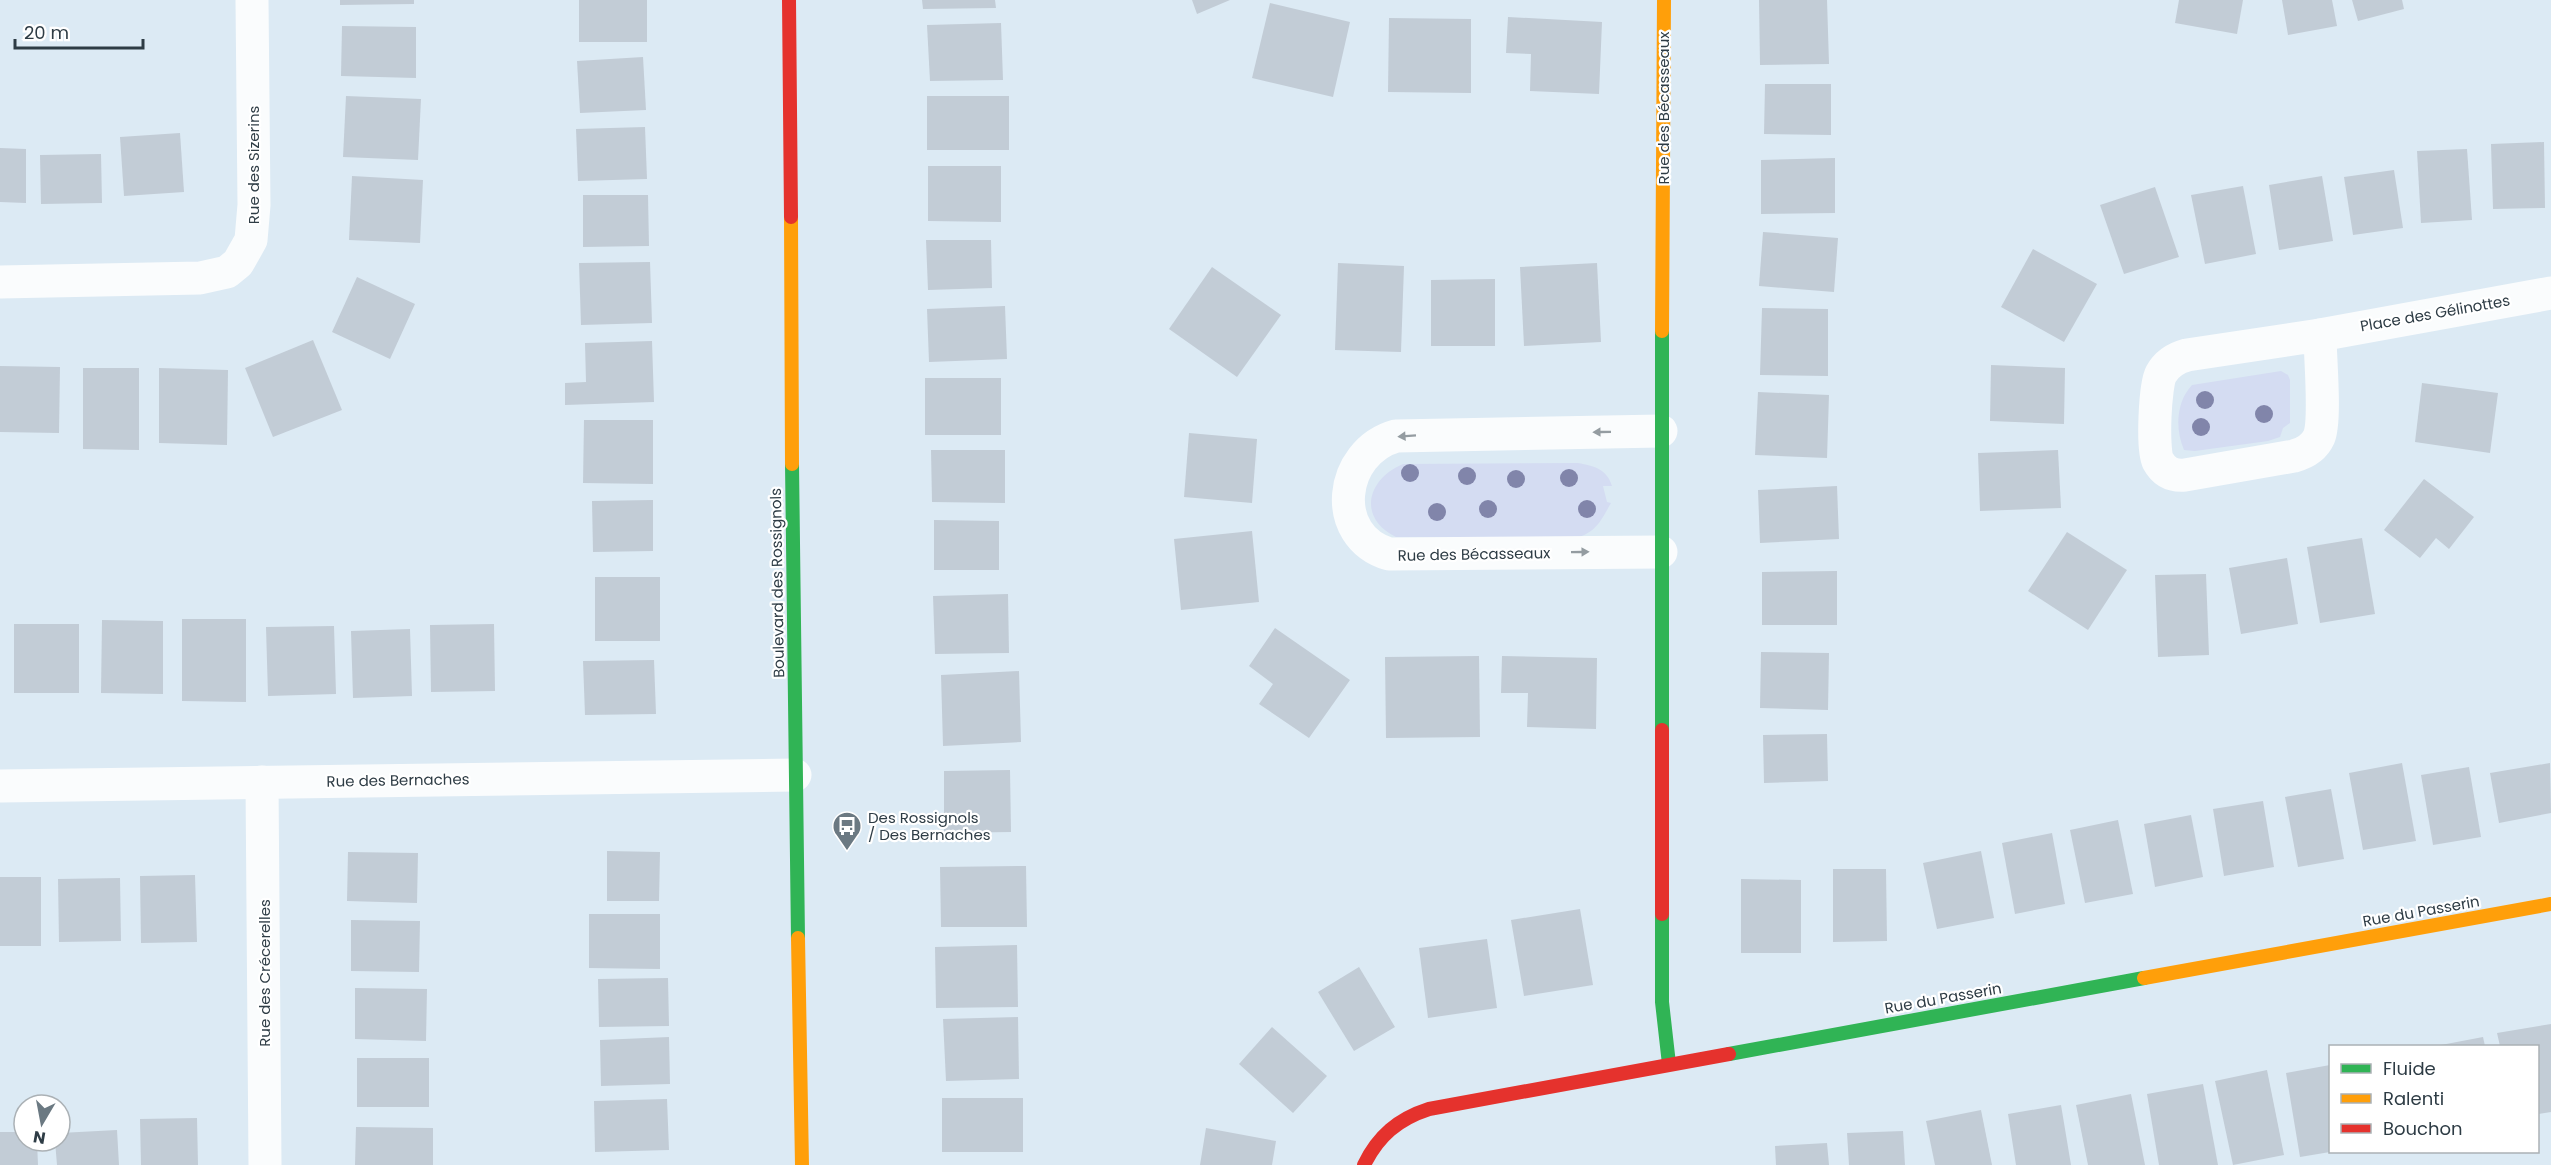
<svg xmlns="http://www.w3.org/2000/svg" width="2551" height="1165" viewBox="0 0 2551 1165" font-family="Poppins,sans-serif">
<rect width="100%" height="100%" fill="#dceaf4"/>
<g fill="#d4dcf2">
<path d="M2281,371L2288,375L2290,380V423L2283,428L2280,437L2268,441L2195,451L2184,450C2175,429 2176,402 2192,385Z"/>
<path d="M1578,463C1594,466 1607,469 1612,486H1603L1607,502L1611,503C1601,520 1597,532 1576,538L1396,537C1357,518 1367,479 1403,464Z"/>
</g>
<g fill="#c2ccd6">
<path d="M340,0H414V4L340,5Z"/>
<rect x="579" y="0" width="68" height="42"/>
<path d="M922,0H995L996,8L923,9Z"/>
<path d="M1192,0H1230L1197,14Z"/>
<path d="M1759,0H1827L1829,64L1760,65Z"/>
<path d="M2179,0H2243L2237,34L2175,23Z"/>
<path d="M2282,0H2332L2337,26L2288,35Z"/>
<path d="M2352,0H2402L2404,9L2358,21Z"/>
<path d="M1270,3L1350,22L1333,97L1252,78Z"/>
<path d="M1508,17L1602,22L1599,94L1530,91L1531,54L1506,53Z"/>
<path d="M1389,18L1471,19V93L1388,92Z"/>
<path d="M1001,23L1003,80L930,81L927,25Z"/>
<path d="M342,26L416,27V78L341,76Z"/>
<path d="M643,57L646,110L580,113L577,61Z"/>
<path d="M1765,84H1831V135L1764,134Z"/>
<path d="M346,96L421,99L418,160L343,157Z"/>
<rect x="927" y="96" width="82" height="54"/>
<path d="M645,127L647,179L578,181L576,129Z"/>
<path d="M180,133L184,192L124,196L120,137Z"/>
<path d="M2544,142L2545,208L2493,209L2491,144Z"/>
<path d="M0,148L26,149V203L0,202Z"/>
<path d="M2467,149L2472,220L2421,223L2417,151Z"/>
<path d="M101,154L102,203L41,204L40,155Z"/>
<path d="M1835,158V213L1761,214V160Z"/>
<path d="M928,166H1001V222L928,221Z"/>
<path d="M2394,170L2403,228L2353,235L2344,177Z"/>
<path d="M352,176L423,180L420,243L349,240Z"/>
<path d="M2322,176L2333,241L2279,250L2269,185Z"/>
<path d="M2243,186L2256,254L2205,264L2191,195Z"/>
<path d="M2155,187L2179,257L2124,274L2100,205Z"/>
<path d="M583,195H648L649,246L583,247Z"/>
<path d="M1763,232L1838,238L1834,292L1759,286Z"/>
<path d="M926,240H991L992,288L928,290Z"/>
<path d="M2033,249L2097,284L2064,342L2001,307Z"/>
<path d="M650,262L652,323L581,325L579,263Z"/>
<path d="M1338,263L1404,266L1401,352L1335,350Z"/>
<path d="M1597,263L1601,342L1524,346L1520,267Z"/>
<path d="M1212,267L1281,315L1237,377L1169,329Z"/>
<path d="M357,277L415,304L390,359L332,332Z"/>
<path d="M1495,279V346H1431V280Z"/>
<path d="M1005,306L1007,359L929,362L927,309Z"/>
<path d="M1762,308L1828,309V376L1760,375Z"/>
<path d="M313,340L342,410L273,437L245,368Z"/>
<path d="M652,341L654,402L565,405V383L586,382L585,343Z"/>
<path d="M1991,365L2065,368L2064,424L1990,421Z"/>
<path d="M0,366L60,367L59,433L0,432Z"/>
<path d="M83,368H139V450L83,449Z"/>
<path d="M159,368L228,370L227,445L159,443Z"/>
<rect x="925" y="378" width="76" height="57"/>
<path d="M2422,383L2498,393L2490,453L2415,442Z"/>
<path d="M1758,392L1829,395L1827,458L1755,455Z"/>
<path d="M584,420H653V484L583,483Z"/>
<path d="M1189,433L1257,439L1252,503L1184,497Z"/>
<path d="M931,450H1005V503L932,502Z"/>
<path d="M2058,450L2061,508L1980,511L1978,453Z"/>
<path d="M2424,479L2474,517L2449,549L2436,538L2420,558L2384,530Z"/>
<path d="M1837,486L1839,539L1760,543L1758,490Z"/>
<path d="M653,500V551L593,552L592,501Z"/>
<path d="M934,520L999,521V570H934Z"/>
<path d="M1252,531L1259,602L1181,610L1174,539Z"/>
<path d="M2067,532L2127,570L2088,630L2028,591Z"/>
<path d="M2362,538L2375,614L2320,623L2307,547Z"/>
<path d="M2287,558L2298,624L2241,634L2229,568Z"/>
<path d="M1837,571V625H1762V572Z"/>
<path d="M2206,574L2209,655L2158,657L2155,575Z"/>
<rect x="595" y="577" width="65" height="64"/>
<path d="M1008,594L1009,653L935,654L933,596Z"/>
<path d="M182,619H246V702L182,701Z"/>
<path d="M102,620L163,621V694L101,693Z"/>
<rect x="14" y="624" width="65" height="69"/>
<path d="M494,624L495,691L431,692L430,625Z"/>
<path d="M334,626L336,694L268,696L266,627Z"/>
<path d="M1275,628L1350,680L1309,738L1259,704L1273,684L1249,666Z"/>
<path d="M410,629L412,696L353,698L351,631Z"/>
<path d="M1761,652L1829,653L1828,710L1760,708Z"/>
<path d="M1479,656L1480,737L1386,738L1385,657Z"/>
<path d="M1502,656L1597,658L1596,729L1527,727L1528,693H1501Z"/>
<path d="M654,660L656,714L585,715L583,661Z"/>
<path d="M1019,671L1021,742L943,746L941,675Z"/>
<path d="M1827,734L1828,781L1764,783L1763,735Z"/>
<path d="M2402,763L2416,841L2363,850L2349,773Z"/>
<path d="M2550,763L2551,813L2499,823L2490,773Z"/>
<path d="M2469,767L2481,837L2433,845L2421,775Z"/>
<path d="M1010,770L1011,832L944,833V771Z"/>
<path d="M2331,789L2344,859L2298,867L2285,797Z"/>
<path d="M2263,801L2274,867L2224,876L2213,809Z"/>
<path d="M2191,815L2203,877L2155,887L2144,824Z"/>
<path d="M2118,820L2133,894L2085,903L2070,830Z"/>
<path d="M2052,833L2065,904L2015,914L2002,843Z"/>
<path d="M607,851L660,852L659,901H607Z"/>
<path d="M1981,851L1994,918L1937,929L1923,863Z"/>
<path d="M348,852L418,853L417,903L347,901Z"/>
<path d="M1026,866L1027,927H941L940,867Z"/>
<path d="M1833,869H1886L1887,941L1833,942Z"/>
<path d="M195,875L197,942L141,943L140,876Z"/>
<rect x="0" y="877" width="41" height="69"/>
<path d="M120,878L121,941L59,942L58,879Z"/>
<path d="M1741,879L1801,880V953H1741Z"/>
<path d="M1580,909L1593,985L1524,996L1511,920Z"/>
<path d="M589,914H660V969L589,968Z"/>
<path d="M351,920L420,921L419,972L351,971Z"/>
<path d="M1487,939L1497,1008L1428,1018L1419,948Z"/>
<path d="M1017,945L1018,1007L936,1008L935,947Z"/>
<path d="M1359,967L1395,1027L1354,1051L1318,992Z"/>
<path d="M668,978L669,1026L599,1027L598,979Z"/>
<path d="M355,988L427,989L426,1041L355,1039Z"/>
<path d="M1018,1017L1019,1079L946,1081L943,1019Z"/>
<path d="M2551,1024V1112L2538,1114V1046H2500L2497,1033Z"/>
<path d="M1272,1027L1327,1076L1293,1113L1239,1064Z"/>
<path d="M669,1037L670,1084L601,1086L600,1040Z"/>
<path d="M2483,1037L2485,1046H2441V1045Z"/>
<rect x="357" y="1058" width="72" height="49"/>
<path d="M2330,1065V1152L2300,1157L2286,1073Z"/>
<path d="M2267,1070L2284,1155L2233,1165L2215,1081Z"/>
<path d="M2203,1084L2218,1165H2159L2147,1094Z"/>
<path d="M2131,1094L2145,1165H2088L2076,1105Z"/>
<rect x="942" y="1098" width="81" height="54"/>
<path d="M667,1099L669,1150L595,1152L594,1101Z"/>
<path d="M2061,1105L2071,1165H2016L2008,1114Z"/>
<path d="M1981,1110L1992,1165H1935L1926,1121Z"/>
<path d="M197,1118L198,1165H141L140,1119Z"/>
<path d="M356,1127L433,1128V1165H355Z"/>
<path d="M1206,1128L1276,1141L1272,1165H1200Z"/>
<path d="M117,1130L119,1165H57L55,1141H60V1133Z"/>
<path d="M1903,1131L1905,1165H1849L1847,1133Z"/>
<path d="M0,1132H24V1141H37L38,1165H0Z"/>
<path d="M1827,1143L1829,1165H1776L1775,1146Z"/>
</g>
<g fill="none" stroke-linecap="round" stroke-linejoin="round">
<g stroke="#fafcfd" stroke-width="33">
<path d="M0,282L200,278L227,272L238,263L251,240L254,205L252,0"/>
<path d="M2320,335C2320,357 2326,420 2319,437C2314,448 2305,453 2294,456L2185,475C2173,476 2164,472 2158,461C2152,449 2155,385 2161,374C2167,363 2176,358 2187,355Z"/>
<path d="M2320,335L2551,293"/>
<path d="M1661,431L1396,436C1339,452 1329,536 1389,554L1661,552"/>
<path d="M262,782L265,1165"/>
<path d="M0,786L795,775"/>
</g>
<g stroke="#30b455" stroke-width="14">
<path d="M792,464L798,938"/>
<path d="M1662,730V331"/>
<path d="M1662,914V1002L1669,1064"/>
<path d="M1729,1054L2144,978"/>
</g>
<g stroke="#ff9f0a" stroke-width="14">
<path d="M791,217L792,464"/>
<path d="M1662,331L1664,0"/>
<path d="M798,938L802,1165"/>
<path d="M2144,978L2551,904"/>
</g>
<g stroke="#e5322d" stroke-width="14">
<path d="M789,0L791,217"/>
<path d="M1662,730V914"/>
<path d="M1364,1165C1378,1136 1398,1119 1429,1109L1729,1054"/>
</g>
</g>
<g fill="#8185aa">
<circle cx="2205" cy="400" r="9"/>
<circle cx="2264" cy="414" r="9"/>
<circle cx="2201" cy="427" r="9"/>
<circle cx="1410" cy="473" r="9"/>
<circle cx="1467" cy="476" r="9"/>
<circle cx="1569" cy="478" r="9"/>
<circle cx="1516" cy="479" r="9"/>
<circle cx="1488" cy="509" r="9"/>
<circle cx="1587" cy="509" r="9"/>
<circle cx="1437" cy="512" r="9"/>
</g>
<defs><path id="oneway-solid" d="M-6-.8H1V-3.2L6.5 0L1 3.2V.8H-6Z" transform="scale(1.5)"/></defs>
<g fill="#949ca1">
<use href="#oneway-solid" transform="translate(1602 432) rotate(179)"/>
<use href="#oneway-solid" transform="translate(1407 436) rotate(176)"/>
<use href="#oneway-solid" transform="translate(1580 552) rotate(-1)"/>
</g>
<defs>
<g id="bus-pin" transform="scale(1.5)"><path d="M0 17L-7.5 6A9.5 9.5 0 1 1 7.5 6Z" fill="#6b7982" stroke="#fff"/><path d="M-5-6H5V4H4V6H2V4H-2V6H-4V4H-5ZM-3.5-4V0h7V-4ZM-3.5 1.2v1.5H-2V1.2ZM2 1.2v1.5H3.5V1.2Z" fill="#fff"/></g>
</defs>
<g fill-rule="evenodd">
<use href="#bus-pin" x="847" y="826"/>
</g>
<g text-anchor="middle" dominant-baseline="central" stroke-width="4.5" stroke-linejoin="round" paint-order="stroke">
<g font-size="15" fill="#2e3c45" stroke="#fff">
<text transform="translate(1663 108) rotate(-90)">Rue des Bécasseaux</text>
<text transform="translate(253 165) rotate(-90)">Rue des Sizerins</text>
<text transform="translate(2435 313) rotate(-10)">Place des Gélinottes</text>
<text transform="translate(1474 554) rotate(-1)">Rue des Bécasseaux</text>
<text transform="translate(777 583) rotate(-91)">Boulevard des Rossignols</text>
<text transform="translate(398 780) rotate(-1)">Rue des Bernaches</text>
<text transform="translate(2421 911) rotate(-10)">Rue du Passerin</text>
<text transform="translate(264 973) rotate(-90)">Rue des Crécerelles</text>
<text transform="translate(1943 998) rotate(-10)">Rue du Passerin</text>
</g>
<g font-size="15" fill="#2e3c45" stroke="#fff" text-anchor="start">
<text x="868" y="817">Des Rossignols<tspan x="868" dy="17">/ Des Bernaches</tspan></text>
</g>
</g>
<rect x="2329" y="1045" width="210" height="108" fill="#ffffff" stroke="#abb1b5" stroke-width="1.5"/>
<rect x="2341" y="1064" width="30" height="9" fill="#30b455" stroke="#abb1b5" stroke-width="1.5"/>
<text x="2383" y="1075" font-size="18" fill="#2e3c45">Fluide</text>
<rect x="2341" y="1094" width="30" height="9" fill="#ff9f0a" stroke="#abb1b5" stroke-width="1.5"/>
<text x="2383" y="1105" font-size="18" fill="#2e3c45">Ralenti</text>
<rect x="2341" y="1124" width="30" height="9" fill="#e5322d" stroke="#abb1b5" stroke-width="1.5"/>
<text x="2383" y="1135" font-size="18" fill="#2e3c45">Bouchon</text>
<g transform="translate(42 1123) rotate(190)"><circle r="28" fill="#ffffff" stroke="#abb1b5" stroke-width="1.5"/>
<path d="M0-4.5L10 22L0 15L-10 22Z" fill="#6b7982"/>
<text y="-9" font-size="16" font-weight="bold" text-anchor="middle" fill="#2e3c45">N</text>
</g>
<path d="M15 39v9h128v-9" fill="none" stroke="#2e3c45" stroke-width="3"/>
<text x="24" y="39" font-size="18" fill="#2e3c45" stroke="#ffffff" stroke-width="4.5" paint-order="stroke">20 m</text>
</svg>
